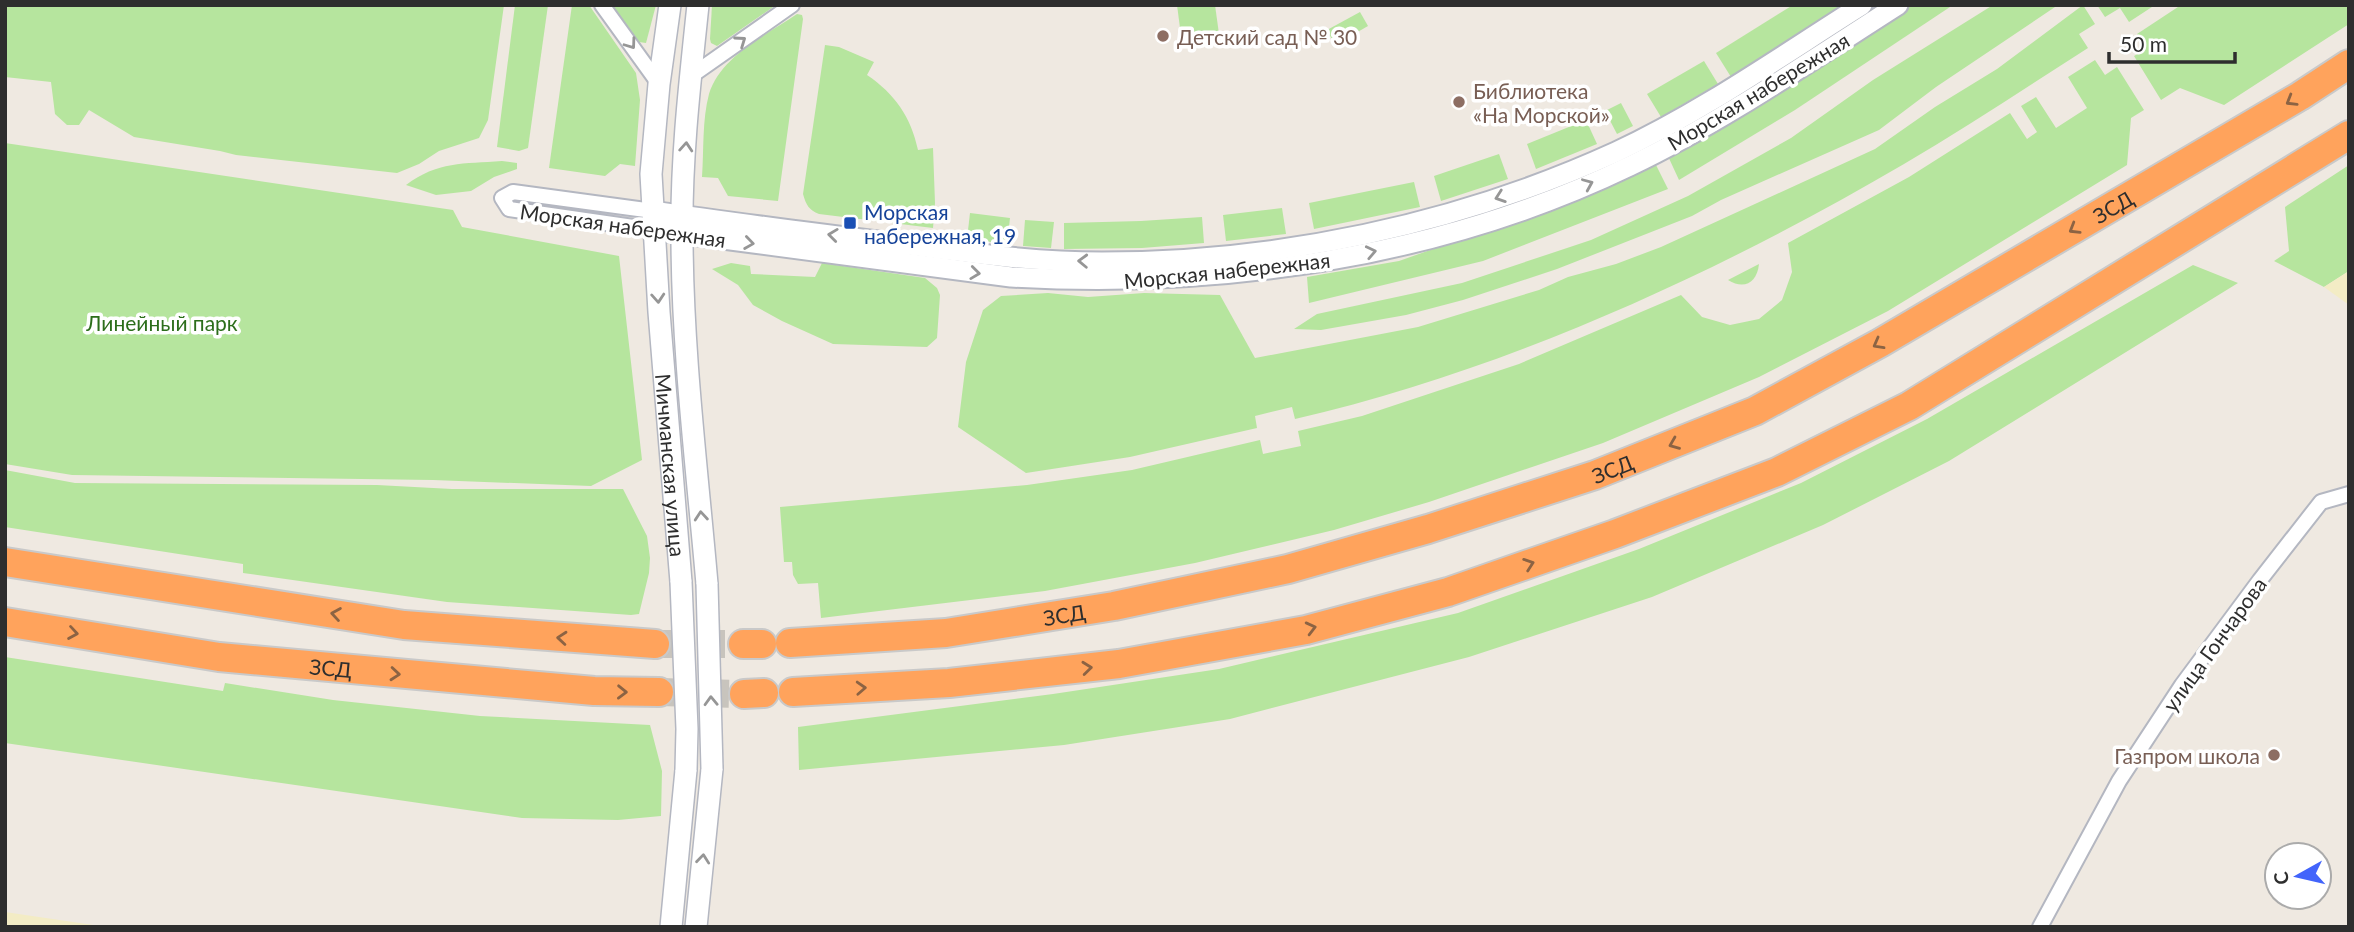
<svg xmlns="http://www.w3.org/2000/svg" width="2354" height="932" viewBox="0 0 2354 932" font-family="Lato,sans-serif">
<rect width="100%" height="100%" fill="#efe9e1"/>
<g fill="#b6e59e">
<path d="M5,5H504L488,120L479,138L439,151L419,164L397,173L236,155L220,151L134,137L89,110L79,125H67L55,114L51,82L5,77Z"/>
<path d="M515,5H548L528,148L519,151L497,147Z"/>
<path d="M572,5H589L636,73L640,100L635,166L620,164L605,176L549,168Z"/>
<path d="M611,5H656L646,43L639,42Z"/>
<path d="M712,5H776L717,46L711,43L710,39Z"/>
<path d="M1177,5H1215L1219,34L1198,41L1182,43Z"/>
<path d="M1793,5H1847L1731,77L1716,53Z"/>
<path d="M1906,5H1953L1795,110L1679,180L1667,154Z"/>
<path d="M1993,5H2058L1936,87L1879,130L1721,200L1692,216L1557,269L1463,300L1406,315L1321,330L1294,329L1317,314L1462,283L1591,240L1688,196L1791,138L1873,80Z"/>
<path d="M2083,5L2095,24L2079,34L2088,48C2027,87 1967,127 1904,164C1718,273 1507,370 1295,419L1292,407L1255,416L1257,428L1130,457L1026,473L958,427L966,362L983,310L1001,296L1048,293L1088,297L1144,293L1220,295L1255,358L1418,327L1539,290L1568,277L1616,264L1661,247L1875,149L1935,107L1997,69Z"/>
<path d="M2097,5H2155L2129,22L2120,8L2105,17Z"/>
<path d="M2181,5H2349V24L2224,105L2180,88L2161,100L2134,56L2146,49L2137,34Z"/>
<path d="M1360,12L1368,26L1335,45L1327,30Z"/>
<path d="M797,14L802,15L803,19L778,201L728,196L718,178L702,177C704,150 702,120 709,94C721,56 766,35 797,14Z"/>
<path d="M825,45L839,47L874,62L867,75C895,94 911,117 918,150L933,148L935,203L933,228L819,214C809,210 806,205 803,194Z"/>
<path d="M2095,60L2105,75L2117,67L2144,110L2131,118L2127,165L1888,311L1759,377L1603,443L1429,502L1334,530L1195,563L1045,591L821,618L818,583L798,584L793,575L792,562H784L780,507L1027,485L1132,470L1260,440L1263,454L1301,446L1298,431L1362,416L1519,364L1681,295L1702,317L1730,325L1759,319L1782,300L1792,272L1788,243L1909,177L2010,113L2027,139L2037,132L2021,106L2036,97L2056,128L2087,108L2068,77Z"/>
<path d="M1704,61L1718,84L1661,117L1647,94Z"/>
<path d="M1621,103L1633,126L1617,134L1605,111Z"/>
<path d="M1586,120L1597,144L1536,169L1527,144Z"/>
<path d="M5,143L453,210L462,227L619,256L642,460L591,486L433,480L72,475L5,464Z"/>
<path d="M1499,154L1508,179L1441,201L1434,176Z"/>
<path d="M502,161L517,163V169L494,177L471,191L436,195L406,185C438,161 463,164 502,161Z"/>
<path d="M1654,161L1668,189L1483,261L1309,303L1307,277L1399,261L1490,229Z"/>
<path d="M2349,165V271L2324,287L2274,261L2289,251L2285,207Z"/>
<path d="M1414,182L1420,207L1314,229L1309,203Z"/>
<path d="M1282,208L1286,234L1226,241L1223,215Z"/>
<path d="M970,213L1010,218L1007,244L967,239Z"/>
<path d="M1202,217L1204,243L1142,248L1064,249V223L1141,221Z"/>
<path d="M1025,220L1054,222L1051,248L1023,246Z"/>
<path d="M731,263L750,266L751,274L815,277L822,263L925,278L937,288L940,295L937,338L927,347L833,344L782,321L753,305L738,285L712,269Z"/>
<path d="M1759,264C1757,283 1744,290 1728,280Z"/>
<path d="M2193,265L2238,283L1949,461L1823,525L1652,597L1469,657L1230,719L1064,745L799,770L798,727L1053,694L1219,669L1458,613L1639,549L1801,483L1927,419Z"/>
<path d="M5,470L75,483L377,485L452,489H623L647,536L650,558L649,573L639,614L631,615L447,602L243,573V564L5,527Z"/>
<path d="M5,657L223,691L225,683L333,700L480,716L650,725L662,771L661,816L618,820L522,818L5,743Z"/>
</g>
<g fill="#f3ecc5">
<path d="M2349,271V305L2324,287Z"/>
<path d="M5,912L107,927H5Z"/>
</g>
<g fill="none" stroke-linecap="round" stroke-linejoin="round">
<g stroke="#c8c4bd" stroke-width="28" stroke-dasharray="28 14" stroke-linecap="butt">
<path d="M655,644H743"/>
<path d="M659,692L744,694"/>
</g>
<g stroke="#b4b7c1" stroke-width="18">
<g id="minor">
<path d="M602,5L659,84"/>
<path d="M691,76L792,5"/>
<path d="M653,211L513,192L502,198L509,209L654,230"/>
<path d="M2040,927L2119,781L2182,685L2260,580L2321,502L2349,494"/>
</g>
</g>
<g stroke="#b4b7c1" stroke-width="23">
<g id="tertiary">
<path d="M653,211C733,223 813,233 893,243C962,252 1032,262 1102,262C1277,262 1456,225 1616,152C1702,112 1781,56 1862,5"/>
<path d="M654,230L1011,277C1222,289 1439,258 1630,166C1724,121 1810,61 1898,5"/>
</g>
</g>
<g stroke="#b4b7c1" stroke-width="24">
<g id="secondary">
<path id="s1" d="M670,5L659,84L651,174L659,312L681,582"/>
<path d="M698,5C690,81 681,158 682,234C682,350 697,468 707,584"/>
<path d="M671,927L686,770"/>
<path d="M696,927L712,769"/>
</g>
</g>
<g stroke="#c9c9c9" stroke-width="32">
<g id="motorway">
<path d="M5,562L404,625L655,644"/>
<path id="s2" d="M5,622L219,657L594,691L659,692"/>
<path id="s3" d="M790,643L946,633L1114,606L1288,569L1428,529L1595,475L1755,411L1880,343L2300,96L2349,64"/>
<path d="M743,644H762"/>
<path d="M793,692L949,683L1119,664L1306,630L1448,592L1615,534L1777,472L1909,406L2349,135"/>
<path d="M744,694L764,693"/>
</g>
</g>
<use href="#minor" stroke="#fff" stroke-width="14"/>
<use href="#tertiary" stroke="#fff" stroke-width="19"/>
<use href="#secondary" stroke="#fff" stroke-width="21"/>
<use href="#motorway" stroke="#ffa35c" stroke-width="28"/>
<g stroke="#b4b7c1" stroke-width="24" stroke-linecap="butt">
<g id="secondary-bridge">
<path d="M681,582L687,729L686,770"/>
<path d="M707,584L712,769"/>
</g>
</g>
<use href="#secondary-bridge" stroke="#fff" stroke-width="21"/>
</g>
<defs><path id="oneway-chevron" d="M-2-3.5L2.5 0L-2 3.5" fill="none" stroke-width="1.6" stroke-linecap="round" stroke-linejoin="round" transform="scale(1.75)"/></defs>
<g stroke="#969696">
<use href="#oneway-chevron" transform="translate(741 41) rotate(-35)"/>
<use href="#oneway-chevron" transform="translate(631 44) rotate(54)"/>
<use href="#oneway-chevron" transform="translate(686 147) rotate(-86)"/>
<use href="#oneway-chevron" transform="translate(1588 184) rotate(-23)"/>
<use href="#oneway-chevron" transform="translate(1500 197) rotate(161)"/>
<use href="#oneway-chevron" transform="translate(833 235) rotate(-173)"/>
<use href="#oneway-chevron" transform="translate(749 243) rotate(8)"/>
<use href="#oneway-chevron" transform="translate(1371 252) rotate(-12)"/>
<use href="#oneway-chevron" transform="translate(1083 261) rotate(-178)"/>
<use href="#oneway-chevron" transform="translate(975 273) rotate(7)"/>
<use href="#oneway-chevron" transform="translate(658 298) rotate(86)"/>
<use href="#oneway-chevron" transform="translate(701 516) rotate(-95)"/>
<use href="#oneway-chevron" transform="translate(711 701) rotate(-92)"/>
<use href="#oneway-chevron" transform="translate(703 859) rotate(-84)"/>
</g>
<g stroke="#8c6343">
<use href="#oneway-chevron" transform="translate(2291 101) rotate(149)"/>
<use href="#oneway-chevron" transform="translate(2074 229) rotate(149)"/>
<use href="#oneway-chevron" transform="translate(1878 344) rotate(151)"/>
<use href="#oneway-chevron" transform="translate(1674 444) rotate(158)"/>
<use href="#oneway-chevron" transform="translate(1529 564) rotate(-19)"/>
<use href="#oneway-chevron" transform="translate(336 614) rotate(-171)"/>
<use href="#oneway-chevron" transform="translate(1311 628) rotate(-14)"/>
<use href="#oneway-chevron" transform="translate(73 633) rotate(9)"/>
<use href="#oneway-chevron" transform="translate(562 638) rotate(-175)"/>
<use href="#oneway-chevron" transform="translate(1087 668) rotate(-6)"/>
<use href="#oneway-chevron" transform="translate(395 674) rotate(5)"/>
<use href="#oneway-chevron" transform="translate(861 688) rotate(-3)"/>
<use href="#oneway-chevron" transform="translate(622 692) rotate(1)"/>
</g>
<g fill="#8d6e63" stroke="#fff" stroke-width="2.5">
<circle cx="1163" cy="36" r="7"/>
<circle cx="1459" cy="102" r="7"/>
<circle cx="2274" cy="755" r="7"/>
</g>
<rect fill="#1a4fb4" stroke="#fff" stroke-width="2.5" x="843" y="216" width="14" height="14" rx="3.5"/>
<g text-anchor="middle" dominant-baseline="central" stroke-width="7" stroke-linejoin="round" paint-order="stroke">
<g font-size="21" fill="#785e54" stroke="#fff" text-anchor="start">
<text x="1177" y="36">Детский сад № 30</text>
<text x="1473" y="90">Библиотека<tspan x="1473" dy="24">«На Морской»</tspan></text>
<text x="2260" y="755" text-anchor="end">Газпром школа</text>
</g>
<g font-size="21" fill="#2e2e2e" stroke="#fff">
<text transform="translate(1758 91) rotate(-31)">Морская набережная</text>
<text stroke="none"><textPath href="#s3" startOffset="1410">ЗСД</textPath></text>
<text transform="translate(623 225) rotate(8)">Морская набережная</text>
<text transform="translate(1227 270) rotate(-6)">Морская набережная</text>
<text stroke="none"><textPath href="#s1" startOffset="462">Мичманская улица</textPath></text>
<text stroke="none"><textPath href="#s3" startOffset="844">ЗСД</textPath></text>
<text stroke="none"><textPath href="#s3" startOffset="276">ЗСД</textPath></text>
<text transform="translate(2214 644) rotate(-54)">улица Гончарова</text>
<text stroke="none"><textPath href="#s2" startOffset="329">ЗСД</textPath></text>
</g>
<g font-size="21" fill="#164399" stroke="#fff" text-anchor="start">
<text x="864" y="211">Морская<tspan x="864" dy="24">набережная, 19</tspan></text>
</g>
<g font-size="21" fill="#2c6e1b" stroke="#fff">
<text x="162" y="322">Линейный парк</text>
</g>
</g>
<rect width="2354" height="932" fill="none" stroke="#2e2e2e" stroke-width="14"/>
<g transform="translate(2298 876) rotate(262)"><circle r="33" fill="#ffffff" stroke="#ababab" stroke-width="2"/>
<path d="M0-5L12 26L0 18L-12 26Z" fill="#4264fb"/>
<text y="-10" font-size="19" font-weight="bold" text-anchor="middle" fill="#2e2e2e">С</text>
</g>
<path d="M2109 52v10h126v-10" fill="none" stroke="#2e2e2e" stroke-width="3.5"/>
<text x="2120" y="52" font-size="21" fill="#2e2e2e" stroke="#ffffff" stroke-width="5" paint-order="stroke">50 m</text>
</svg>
